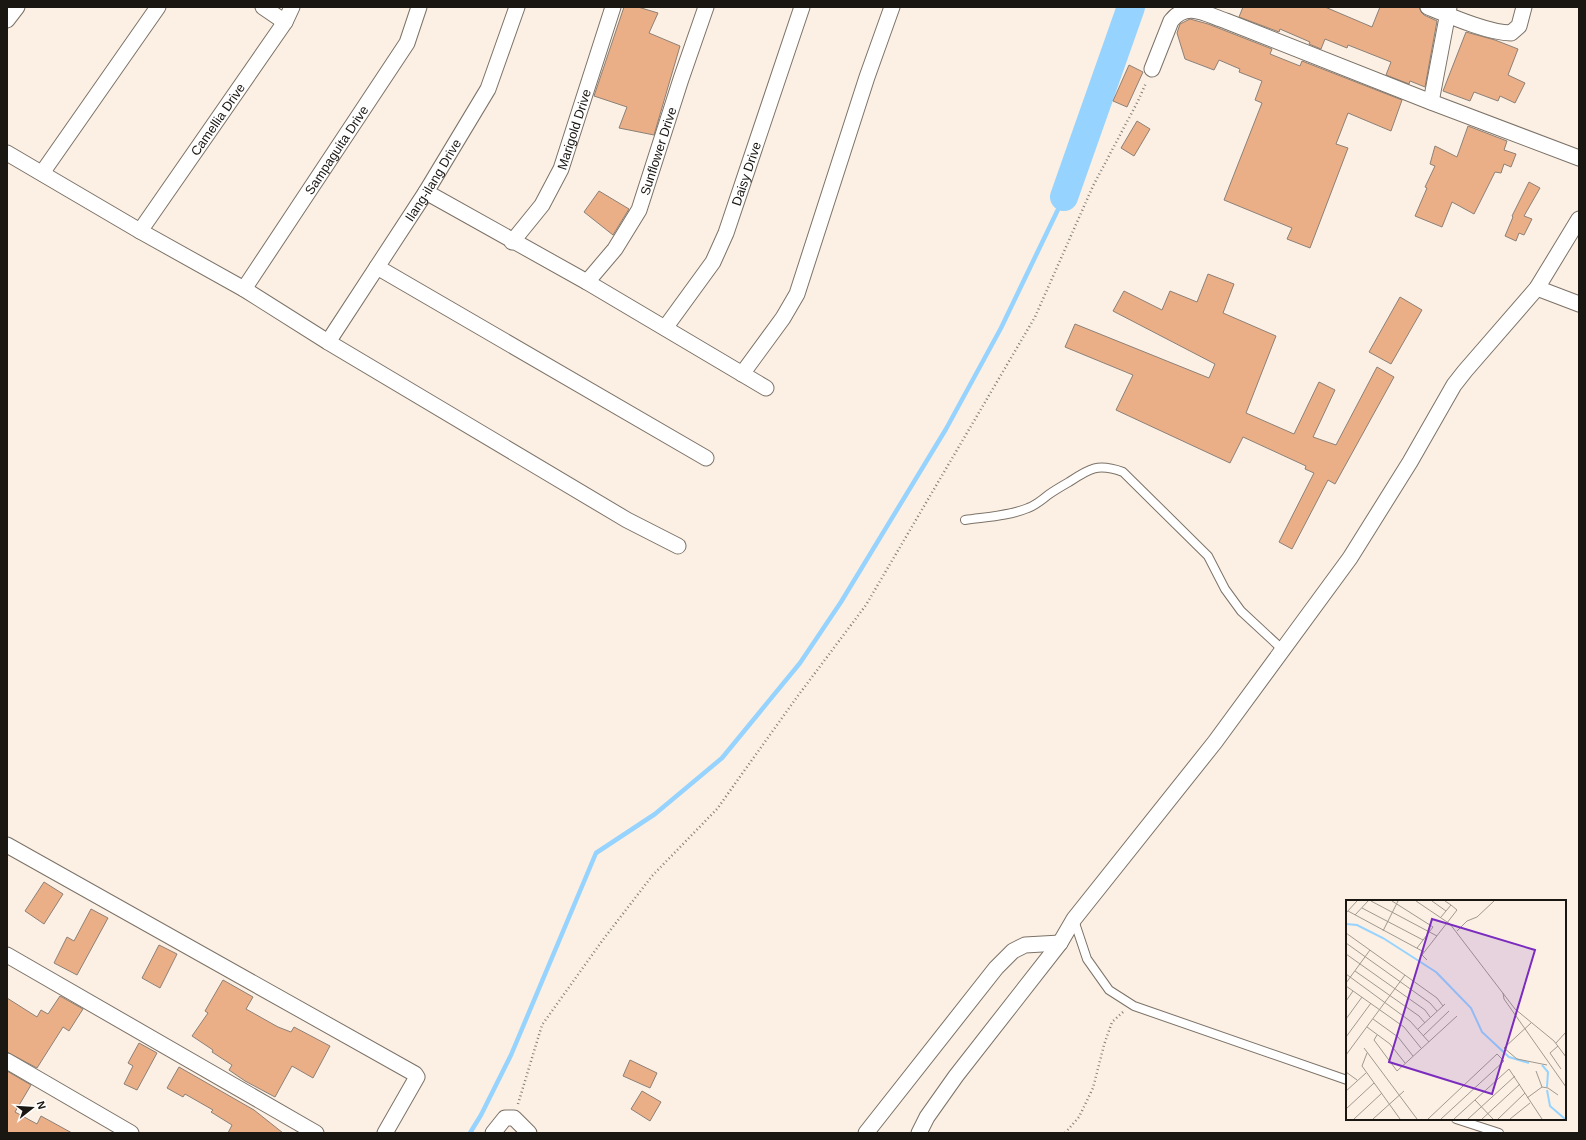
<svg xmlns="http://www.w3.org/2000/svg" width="1586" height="1140" viewBox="0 0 1586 1140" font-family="Helvetica,sans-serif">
<rect width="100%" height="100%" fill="#fbf0e3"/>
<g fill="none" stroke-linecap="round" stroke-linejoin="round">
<path stroke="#97d3ff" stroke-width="4.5" d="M470,1133L481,1115L511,1055L596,853L655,814L722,758L800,663L841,602L946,429L1001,328L1064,197"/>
<path stroke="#97d3ff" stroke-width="28" d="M1064,197L1131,7"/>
</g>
<g fill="#eaaf87" stroke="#8d8077">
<path d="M624,7H638L658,13L649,33L680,46L654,135L619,128L627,107L594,96Z"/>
<path d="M1243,7H1325L1372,27L1380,7H1419L1421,12L1424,15L1437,21L1425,87L1410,81L1409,84L1386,75L1391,62L1348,45L1347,48L1325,39L1321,49L1309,44L1310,42L1280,29L1279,32L1239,17Z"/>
<path d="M1190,19L1208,24L1272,49L1270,54L1300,66L1302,61L1402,100L1391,131L1348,113L1336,144L1348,148L1310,248L1287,239L1292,228L1224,200L1262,103L1255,100L1262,81L1239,72L1240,69L1219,60L1214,70L1185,59L1177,33L1180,24Z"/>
<path d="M1466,32L1495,40L1518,49L1508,75L1525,83L1515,103L1500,96L1498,101L1474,92L1470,101L1443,91Z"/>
<path d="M1129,65L1143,72L1127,107L1113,101Z"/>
<path d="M1137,121L1150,129L1134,156L1121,148Z"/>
<path d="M1468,126L1507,141L1504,150L1516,154L1511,167L1504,164L1501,173L1495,172L1474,214L1452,202L1442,227L1415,216L1427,188L1425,187L1435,166L1430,164L1435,146L1457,157Z"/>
<path d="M1529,182L1540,188L1524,216L1532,219L1524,235L1519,233L1516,241L1505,236L1513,217L1512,216Z"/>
<path d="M599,191L629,209L613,235L584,212Z"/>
<path d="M1208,274L1234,284L1223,313L1276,336L1246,413L1294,434L1319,382L1335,390L1313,437L1336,445L1377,367L1394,377L1335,484L1328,480L1292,549L1279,542L1314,473L1305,469L1306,466L1243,437L1230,463L1116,410L1133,375L1065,347L1075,324L1209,378L1215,364L1113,311L1124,291L1162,310L1170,291L1197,302Z"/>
<path d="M1400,297L1422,310L1391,364L1369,352Z"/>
<path d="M44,882L63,894L44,924L25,911Z"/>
<path d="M91,909L108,918L77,975L54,963L67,937L74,941Z"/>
<path d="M159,945L177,954L160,988L142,978Z"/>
<path d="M223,980L253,997L246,1009L278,1027L291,1032L294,1027L330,1046L313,1078L292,1066L275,1097L245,1081L229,1070L232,1065L212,1052L213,1050L192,1036L208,1013L205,1011Z"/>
<path d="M60,996L83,1009L69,1031L63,1027L37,1068L7,1052V998L37,1017L41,1010L48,1014Z"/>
<path d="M139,1043L157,1053L137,1090L124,1084L133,1066L128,1063Z"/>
<path d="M630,1060L657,1073L650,1088L623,1076Z"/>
<path d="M179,1067L254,1110L283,1133H228L232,1125L211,1112L213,1110L185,1094L183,1097L167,1088Z"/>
<path d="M7,1071L31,1085L15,1112L37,1124L41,1116L72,1133H7Z"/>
<path d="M642,1091L661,1102L650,1121L631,1109Z"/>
</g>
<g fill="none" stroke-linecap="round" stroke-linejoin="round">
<g stroke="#7c7267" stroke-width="10">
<g id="lane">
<path d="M965,520C985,517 1009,516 1028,508C1036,505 1042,500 1048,495C1055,490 1062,486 1069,482C1090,468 1098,463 1123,472L1208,556L1225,589L1241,611L1283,650"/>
<path d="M1074,920L1087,959L1109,990L1134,1006L1347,1080"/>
<path d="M1456,1119L1499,1133"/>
</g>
</g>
<g stroke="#7c7267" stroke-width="17">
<g id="street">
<path d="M263,7L285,22"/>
<path d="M1428,7C1450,16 1489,33 1511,33L1519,26L1524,7"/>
<path d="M7,20L17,7"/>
<path d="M1152,69L1171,21C1187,1 1205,14 1226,21L1431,102L1579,158"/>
<path d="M1431,102L1449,7"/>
<path d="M7,153L140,231L244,289L328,342L627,520L678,546"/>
<path d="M42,173L158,7"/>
<path d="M426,192L587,282L766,388"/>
<path id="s1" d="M140,231L285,22L292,7"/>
<path id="s2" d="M512,242L542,205L561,169L613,7"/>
<path d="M377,267L706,458"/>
<path id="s3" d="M587,282L615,249L639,210L681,79L706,7"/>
<path d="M1537,288L1579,304"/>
<path id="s4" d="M244,289L407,43L419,7"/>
<path id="s5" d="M665,328L713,262L726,233L802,7"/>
<path id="s6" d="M328,342L426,192L488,89L517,7"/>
<path d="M742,374L783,318L797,294L867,77L892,7"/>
<path d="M7,845L415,1074L417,1077L385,1133"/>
<path d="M7,955L316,1133"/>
<path d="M7,1061L131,1133"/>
<path d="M493,1133L505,1118H514L529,1133"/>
<path d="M866,1133L996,968L1013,951L1025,945L1060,943"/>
<path d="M919,1133L927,1117L956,1076L1060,943L1074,919L1215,742L1350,558L1410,462L1454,385L1465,371L1537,288L1579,219"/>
</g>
</g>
<g stroke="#857d75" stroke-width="2.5" stroke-dasharray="1 3" stroke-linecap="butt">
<path d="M518,1104L542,1025L602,941L652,876L717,809L797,697L866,605L1035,317L1093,186L1138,101L1146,83"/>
<path d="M1065,1133L1079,1117L1093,1088L1104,1045L1112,1022L1123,1012"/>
</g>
<use href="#lane" stroke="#fff" stroke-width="8"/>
<use href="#street" stroke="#fff" stroke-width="15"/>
</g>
<g text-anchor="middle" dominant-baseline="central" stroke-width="3" stroke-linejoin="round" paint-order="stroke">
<g font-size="13" fill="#1a1612" stroke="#fff">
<text stroke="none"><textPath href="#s1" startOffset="136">Camellia Drive</textPath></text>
<text stroke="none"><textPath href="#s2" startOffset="130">Marigold Drive</textPath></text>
<text stroke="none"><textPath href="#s4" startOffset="167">Sampaguita Drive</textPath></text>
<text stroke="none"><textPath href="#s3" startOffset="151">Sunflower Drive</textPath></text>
<text stroke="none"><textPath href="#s5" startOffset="176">Daisy Drive</textPath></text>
<text stroke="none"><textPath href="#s6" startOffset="193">Ilang-ilang Drive</textPath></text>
</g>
</g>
<g transform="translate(1346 900)">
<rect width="220" height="220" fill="#fbf0e3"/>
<path fill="none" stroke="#97d3ff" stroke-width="2" d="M0,24L11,25L37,38L90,72M90,72L125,108L136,132L163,157L183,163M196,165L202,172L201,187M201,190L204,206L219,219"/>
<path fill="none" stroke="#a1998f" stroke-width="1" d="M25,1L91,36M46,1L87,27L71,48M70,1L104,24L169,109L208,141L220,157M86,1L100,11M16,8L77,40M2,11L78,52M0,13L11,1M9,15L22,1M95,17L105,5L99,1M37,31L52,1M111,31L121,21L131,17L148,1M0,33L91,98L97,106M0,43L84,103L91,111M0,54L79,110L84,117M81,60L76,55L111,10L105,5M9,71L73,116L79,123M0,74L64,121L83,142M0,83L24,50M0,86L58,127L75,148M157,93L158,99L220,187M0,101L7,91M0,119L16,97M27,119L52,137L67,156M185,123L158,148L171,159L201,165M21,127L44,144L59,163M72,129L99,104M31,135L28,140L51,171L111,116M77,136L103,111M0,137L25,103M210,143L220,132M212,146L204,153L215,169M18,148L71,219M21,153L16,166L54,219M0,155L59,75M0,172L11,180M196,187L202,188L212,195M0,191L20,173M181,198L196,187L190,171M129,200L147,219M0,209L28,183M8,219L36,193M27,219L58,191M82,219L151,154L158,161L95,219M108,219L163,169L196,219M122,219L169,176M136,219L174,184M152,219L179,193M164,219L184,203"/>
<path fill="#7b2cbf" fill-opacity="0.15" stroke="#7b2cbf" stroke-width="2" d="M86,19L189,50L146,194L43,162Z"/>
<rect width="220" height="220" fill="none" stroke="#1a1612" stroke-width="2"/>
</g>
<rect width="1586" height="1140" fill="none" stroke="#1a1612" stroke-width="16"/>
<g transform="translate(32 1108) rotate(73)" stroke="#ffffff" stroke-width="3" paint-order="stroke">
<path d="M0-3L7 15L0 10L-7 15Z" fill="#1a1612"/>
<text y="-6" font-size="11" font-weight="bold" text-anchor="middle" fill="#1a1612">N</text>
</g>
</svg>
